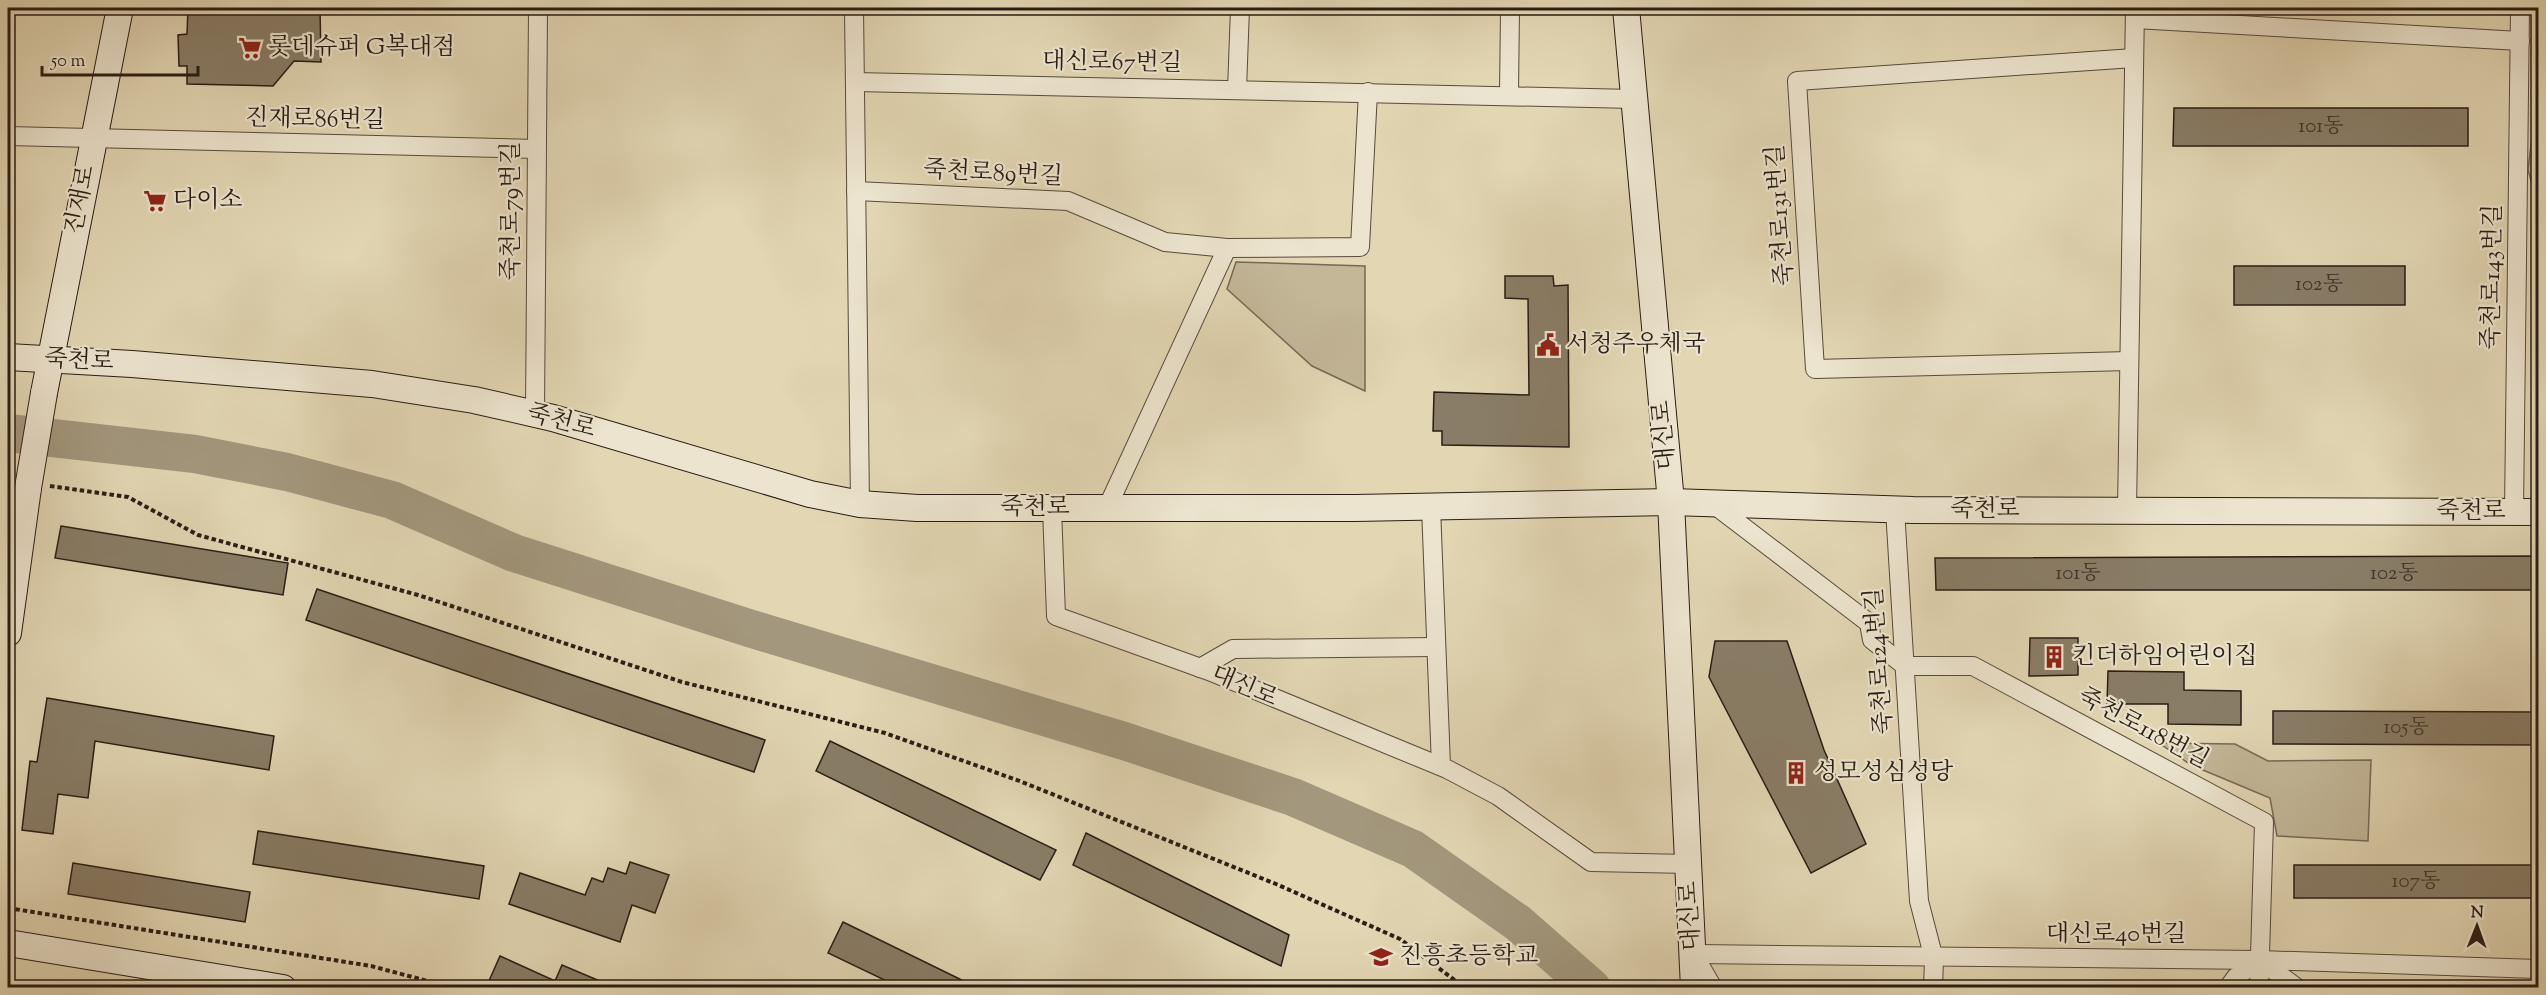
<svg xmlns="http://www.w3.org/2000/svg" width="2546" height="995" viewBox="0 0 2546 995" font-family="'Sorts Mill Goudy','Noto Serif KR',serif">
<rect width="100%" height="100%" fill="#e2d6b3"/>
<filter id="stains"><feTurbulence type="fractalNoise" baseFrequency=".00333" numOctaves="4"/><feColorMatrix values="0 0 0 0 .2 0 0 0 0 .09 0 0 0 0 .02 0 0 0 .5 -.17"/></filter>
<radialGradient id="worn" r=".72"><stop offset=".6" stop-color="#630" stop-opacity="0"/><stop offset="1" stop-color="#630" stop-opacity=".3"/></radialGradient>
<g fill="#c3b798" stroke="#766a56" stroke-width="1.5">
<path d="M2538,87V190L2533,188L2528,170Z"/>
<path d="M1236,262L1365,266V391L1312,366L1227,289Z"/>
<path d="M2159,743L2235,744L2268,761L2371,760L2368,841L2277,836L2270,798L2191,765Z"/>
</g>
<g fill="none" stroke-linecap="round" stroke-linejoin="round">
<path stroke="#a3977d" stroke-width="38" d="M8,433L195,454L287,472L392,500L514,553L752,629L1124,741L1293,797L1413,849L1518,923L1592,988"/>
</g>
<g fill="#897d67" stroke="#291d14" stroke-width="1.5">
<path d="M188,8H320L321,62L294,61L273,86L187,84V66H179L178,35L187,34Z"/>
<path d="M2174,108H2468V146H2173Z"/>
<rect x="2234" y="266" width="171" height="39"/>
<path d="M1505,276H1553L1554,286L1568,285L1569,447L1442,445V431H1433L1434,392L1529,395L1528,299L1505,298Z"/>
<path d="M61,526L288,563L283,595L55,558Z"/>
<path d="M2538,556V590H1936L1935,558Z"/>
<path d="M317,589L765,740L754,772L306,620Z"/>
<path d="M2030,638H2078V675L2029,676Z"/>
<path d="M1715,641H1787L1824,750L1866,844L1811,873L1709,677Z"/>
<path d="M2108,671L2184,672V690L2241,691V725L2168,724V704H2107Z"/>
<path d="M47,698L274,736L269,770L95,741L88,798L58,794L53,834L22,830L30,761L37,762Z"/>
<path d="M2273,711L2538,712V745L2273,744Z"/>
<path d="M830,741L1056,850L1040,880L816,771Z"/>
<path d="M258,831L484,866L479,899L253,864Z"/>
<path d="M1086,833L1289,935L1281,966L1073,865Z"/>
<path d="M630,862L669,875L655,913L632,905L620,942L509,904L520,873L585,895L592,878L603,882L608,868L626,874Z"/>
<path d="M73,863L250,892L245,922L68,894Z"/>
<rect x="2294" y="865" width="244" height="33"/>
<path d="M843,922L976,987H899L828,953Z"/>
<path d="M500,956L555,981L562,965L614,987H498L488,983Z"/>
</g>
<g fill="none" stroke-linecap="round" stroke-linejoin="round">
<g stroke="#574b3c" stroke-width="20">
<g id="street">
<path d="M854,8L860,504"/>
<path d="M2135,19L2520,41"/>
<path d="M855,82L1634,99"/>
<path d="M1237,90L1240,8"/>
<path d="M1509,95L1510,8"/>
<path d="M8,136L536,149"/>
<path d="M856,191L1068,201L1165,242L1227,248L1360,247L1368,92"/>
<path d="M2129,361L1815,369L1797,81L2134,58"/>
<path d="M535,414L538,8"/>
<path d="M1712,503L1869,623L1872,640L1905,666H1973L2264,822L2259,988"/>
<path d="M1431,507L1441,766"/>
<path d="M1052,508L1056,616L1209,671L1447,769L1498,796L1591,862L1689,864"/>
<path d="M1107,508L1227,248"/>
<path d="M1895,509L1919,901L1934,959L1933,988"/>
<path d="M2127,510L2135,8"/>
<path d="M2514,512L2520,8"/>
<path d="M1200,668L1233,649L1436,647"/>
<path d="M1694,954L2260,960L2538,969"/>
<path d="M1694,955L1713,988"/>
<path d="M2228,988L2236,977L2260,960L2297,988"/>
</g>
</g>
<g stroke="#291d14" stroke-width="28">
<g id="secondary">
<path d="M1626,8L1671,502L1694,988"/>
<path d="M8,357L132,364L372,384L474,400L553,418L810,494L860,504L917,508H1355L1671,502L1913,510L2538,512"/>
<path d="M44,393L120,8"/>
<path d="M8,633L28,488"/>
<path d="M8,943L283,988"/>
</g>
</g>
<g stroke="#291d14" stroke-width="4" stroke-dasharray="4.5 3" stroke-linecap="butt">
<path d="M50,486L128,497L198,535L418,595L682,682L885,733L1017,780L1276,884L1400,939L1465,988"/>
<path d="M8,908L371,966L454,988"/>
</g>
<use href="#street" stroke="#ece4ce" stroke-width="18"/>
<use href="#secondary" stroke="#ece4ce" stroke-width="26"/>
<g stroke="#291d14" stroke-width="28" stroke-linecap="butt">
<path id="secondary-bridge" d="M28,488L44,393"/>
</g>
<use href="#secondary-bridge" stroke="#ece4ce" stroke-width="26"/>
</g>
<defs>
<g id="supermarket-bare" transform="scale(1.8)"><path d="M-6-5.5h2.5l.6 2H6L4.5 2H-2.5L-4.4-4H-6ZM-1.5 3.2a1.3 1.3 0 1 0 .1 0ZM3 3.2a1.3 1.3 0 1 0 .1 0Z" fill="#8f2418" stroke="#ece4ce" stroke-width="2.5" paint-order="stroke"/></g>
<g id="civic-bare" transform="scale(1.8)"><path d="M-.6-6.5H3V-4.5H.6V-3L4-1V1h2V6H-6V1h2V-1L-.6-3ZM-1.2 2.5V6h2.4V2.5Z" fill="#8f2418" stroke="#ece4ce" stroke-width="2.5" paint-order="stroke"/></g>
<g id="building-bare" transform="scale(1.8)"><path d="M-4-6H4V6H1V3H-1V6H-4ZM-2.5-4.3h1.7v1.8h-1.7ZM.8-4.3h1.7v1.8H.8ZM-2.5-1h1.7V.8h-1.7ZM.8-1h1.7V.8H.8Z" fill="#8f2418" stroke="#ece4ce" stroke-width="2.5" paint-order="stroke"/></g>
<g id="school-bare" transform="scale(1.8)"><path d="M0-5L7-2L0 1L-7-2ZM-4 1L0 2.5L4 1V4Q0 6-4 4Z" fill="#8f2418" stroke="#ece4ce" stroke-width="2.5" paint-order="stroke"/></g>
</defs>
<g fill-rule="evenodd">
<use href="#supermarket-bare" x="250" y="48"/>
<use href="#supermarket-bare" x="155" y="201"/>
<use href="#civic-bare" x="1548" y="345"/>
<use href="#building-bare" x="2054" y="657"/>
<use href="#building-bare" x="1796" y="773"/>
<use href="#school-bare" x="1381" y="957"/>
</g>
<g text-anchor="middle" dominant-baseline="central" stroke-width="4.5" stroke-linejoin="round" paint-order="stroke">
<g font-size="21" fill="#413529">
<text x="2321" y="127">101동</text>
<text x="2319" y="285">102동</text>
<text x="2078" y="574">101동</text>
<text x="2394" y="574">102동</text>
<text x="2406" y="728">105동</text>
<text x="2416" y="882">107동</text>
</g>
<g font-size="24" fill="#291d14" stroke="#ece4ce" text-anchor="start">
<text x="268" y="48">롯데슈퍼 G복대점</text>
<text x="173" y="201">다이소</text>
<text x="1566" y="345">서청주우체국</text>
<text x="2072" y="657">킨더하임어린이집</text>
<text x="1814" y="773">성모성심성당</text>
<text x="1399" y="957">진흥초등학교</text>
</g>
<g font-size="24" fill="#291d14" stroke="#ece4ce">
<text transform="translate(1112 63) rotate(1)">대신로67번길</text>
<text transform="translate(315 120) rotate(1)">진재로86번길</text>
<text transform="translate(993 174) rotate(3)">죽천로89번길</text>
<text transform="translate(81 200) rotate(-79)">진재로</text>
<text transform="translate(512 211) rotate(-90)">죽천로79번길</text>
<text transform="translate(1781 215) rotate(-94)">죽천로131번길</text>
<text transform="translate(2493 277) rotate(-89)">죽천로143번길</text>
<text transform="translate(79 361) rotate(3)">죽천로</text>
<text transform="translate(561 422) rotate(15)">죽천로</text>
<text transform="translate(1665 435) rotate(-95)">대신로</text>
<text x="1035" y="508">죽천로</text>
<text x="1985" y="510">죽천로</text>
<text x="2471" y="512">죽천로</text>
<text transform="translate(1880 661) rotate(-94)">죽천로124번길</text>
<text transform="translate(1244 687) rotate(23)">대신로</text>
<text transform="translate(2143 729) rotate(28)">죽천로118번길</text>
<text transform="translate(1691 916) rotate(-93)">대신로</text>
<text x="2116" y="935">대신로40번길</text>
</g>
</g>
<rect width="2546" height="995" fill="none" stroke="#e2d6b3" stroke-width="30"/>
<rect x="9" y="9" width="2528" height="977" fill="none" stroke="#291d14" stroke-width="3"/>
<rect x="15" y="15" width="2516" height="965" fill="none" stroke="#291d14" stroke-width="1.5"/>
<g transform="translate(2477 926) rotate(1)" stroke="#ece4ce" stroke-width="4.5" paint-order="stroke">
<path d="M0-4.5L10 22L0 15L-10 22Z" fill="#291d14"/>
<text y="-9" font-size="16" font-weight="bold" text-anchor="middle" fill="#291d14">N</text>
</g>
<path d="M42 66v9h156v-9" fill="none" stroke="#291d14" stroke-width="3"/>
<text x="51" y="66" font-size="18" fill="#291d14" stroke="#ece4ce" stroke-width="4.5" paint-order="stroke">50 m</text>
<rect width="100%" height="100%" filter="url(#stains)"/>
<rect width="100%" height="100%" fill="url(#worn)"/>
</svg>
